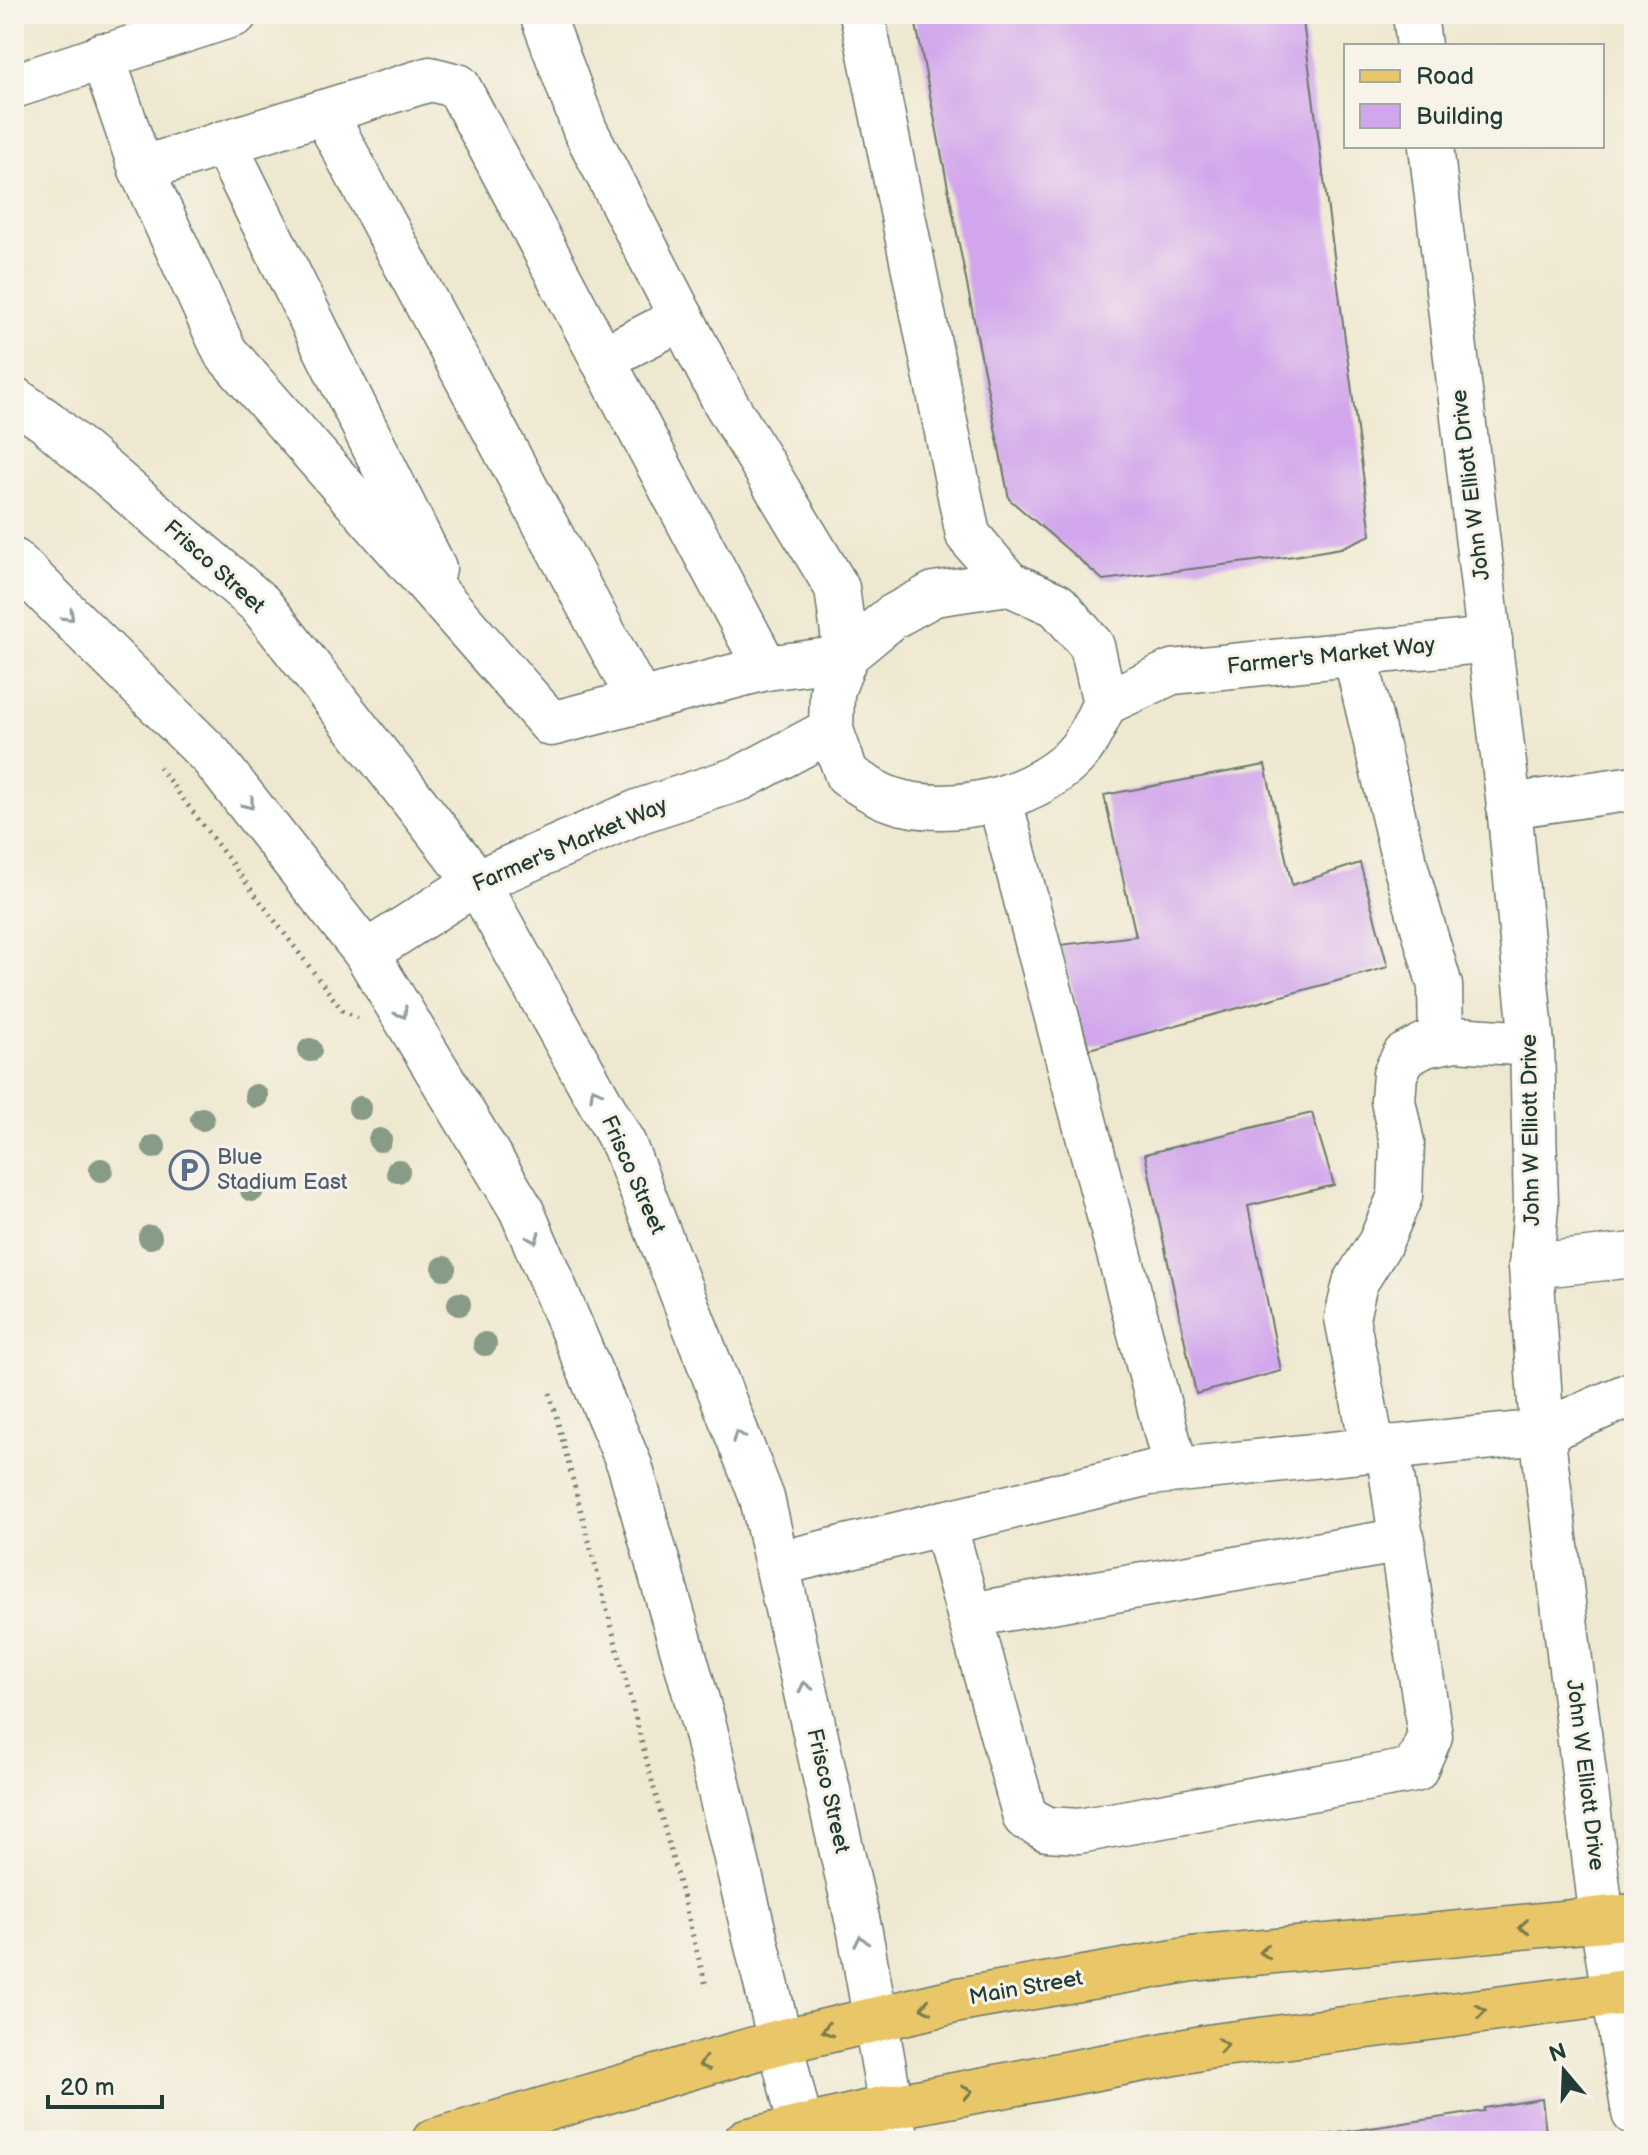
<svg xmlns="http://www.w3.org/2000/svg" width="1648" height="2155" viewBox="0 0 1648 2155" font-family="'Balsamiq Sans',sans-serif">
<rect width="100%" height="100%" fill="#f7f3e8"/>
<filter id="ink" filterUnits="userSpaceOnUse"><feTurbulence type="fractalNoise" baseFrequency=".0125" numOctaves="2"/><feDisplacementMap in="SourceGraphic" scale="16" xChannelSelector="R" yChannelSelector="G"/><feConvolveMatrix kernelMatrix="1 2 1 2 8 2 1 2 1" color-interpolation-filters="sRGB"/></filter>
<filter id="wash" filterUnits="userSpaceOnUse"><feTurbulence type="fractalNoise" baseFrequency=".006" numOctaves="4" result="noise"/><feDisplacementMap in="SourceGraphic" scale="32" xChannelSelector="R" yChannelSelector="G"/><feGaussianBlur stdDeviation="1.8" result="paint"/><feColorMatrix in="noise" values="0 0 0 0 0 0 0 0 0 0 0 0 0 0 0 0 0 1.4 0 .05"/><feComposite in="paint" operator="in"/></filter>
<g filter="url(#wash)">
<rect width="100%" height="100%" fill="#efe8d0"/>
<g id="blocks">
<g fill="#d1a6ec">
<path d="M914,14H1302L1371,535L1341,548L1294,556L1103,580L1009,499Z"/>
<path d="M1265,765L1292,885L1360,863L1388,967L1089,1049L1060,945L1136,936L1104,795Z"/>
<path d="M1312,1113L1334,1185L1248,1206L1281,1371L1196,1394L1145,1154Z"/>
<path d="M1542,2099L1547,2141H1284L1484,2111V2108Z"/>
</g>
</g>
</g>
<g filter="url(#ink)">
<use href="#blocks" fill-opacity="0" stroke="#68796b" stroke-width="2"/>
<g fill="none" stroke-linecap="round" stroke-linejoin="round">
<g stroke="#68796b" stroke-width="47">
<g id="minor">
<path d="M542,14L585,130L725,402L837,588L846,655"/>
<path d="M862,14L968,535L1008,583"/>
<path d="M1415,14L1419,46"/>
<path d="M102,55L141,169L225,352L551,724L766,668L844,658"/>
<path d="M14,86L235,14"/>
<path d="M324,112L640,701"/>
<path d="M224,143L434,568"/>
<path d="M1431,146L1509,806L1532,1044L1536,1206L1531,1266L1542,1432L1602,1920L1634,2113"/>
<path d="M141,169L430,79L458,86L766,668"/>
<path d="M602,359L682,318"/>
<path d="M14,399L47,422L260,604L477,882L624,1145L762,1498L860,1932L897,2141"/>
<path d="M14,561L211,756L366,953L521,1209L630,1466L704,1725L804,2141"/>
<path d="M1008,583L1057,605L1092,646L1105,703C1098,717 1091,734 1082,747C1044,798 949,820 890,799C875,794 860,783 847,775L831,730L832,692L846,655L892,617L934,594Z"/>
<path d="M1355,654L1404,861L1440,986L1441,1041"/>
<path d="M1105,703L1172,672L1490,640"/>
<path d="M1000,801L1176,1470"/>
<path d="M1509,806L1634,788"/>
<path d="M366,953L477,882L640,811L741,778L831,730"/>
<path d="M1531,1266L1634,1255"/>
<path d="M1373,1450L1347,1318L1355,1283L1380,1243L1400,1196L1402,1143L1393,1101L1395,1074L1404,1056L1425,1045L1456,1039L1532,1044"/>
<path d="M944,1523L1025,1817L1047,1829L1079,1831L1415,1770L1430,1736L1388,1449"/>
<path d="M777,1564L1150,1473L1542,1432L1634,1393"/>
<path d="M970,1615L1403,1540"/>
</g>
</g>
<g stroke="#68796b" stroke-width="47">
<g id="major">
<path d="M434,2141L779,2042L959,2000L1192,1959L1634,1916"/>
<path d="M746,2141L891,2107L1207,2047L1634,1991"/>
</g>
</g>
<g stroke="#68796b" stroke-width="5" stroke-dasharray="2 6" stroke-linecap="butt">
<path d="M159,767L342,1010L357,1018"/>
<path d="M550,1393L706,1986"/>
</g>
<use href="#minor" stroke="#fff" stroke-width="44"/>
<use href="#major" stroke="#e9c769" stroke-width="44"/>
</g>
<g fill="#889b86">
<circle cx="310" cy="1050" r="12"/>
<circle cx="256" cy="1096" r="12"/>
<circle cx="360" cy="1108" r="12"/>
<circle cx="202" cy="1119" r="12"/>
<circle cx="380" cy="1140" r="12"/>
<circle cx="154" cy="1147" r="12"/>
<circle cx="101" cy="1170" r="12"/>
<circle cx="398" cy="1171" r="12"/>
<circle cx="252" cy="1190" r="12"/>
<circle cx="150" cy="1237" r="12"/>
<circle cx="444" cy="1268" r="12"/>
<circle cx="459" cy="1304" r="12"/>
<circle cx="485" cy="1344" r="12"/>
</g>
<defs><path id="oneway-chevron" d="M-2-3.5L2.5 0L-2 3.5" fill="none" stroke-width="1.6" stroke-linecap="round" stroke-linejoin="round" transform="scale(2)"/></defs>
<g stroke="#8f9e9a">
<use href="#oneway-chevron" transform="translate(69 616) rotate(45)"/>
<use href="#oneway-chevron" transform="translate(249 804) rotate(52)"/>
<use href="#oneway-chevron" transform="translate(402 1013) rotate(59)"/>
<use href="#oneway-chevron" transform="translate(595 1093) rotate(-119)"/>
<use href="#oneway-chevron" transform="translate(534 1238) rotate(67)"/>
<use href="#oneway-chevron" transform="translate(738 1436) rotate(-111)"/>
<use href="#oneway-chevron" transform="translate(805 1687) rotate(-103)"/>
<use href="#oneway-chevron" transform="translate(861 1941) rotate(-101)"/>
</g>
<g stroke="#7a7b4c">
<use href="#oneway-chevron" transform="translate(1524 1927) rotate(175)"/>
<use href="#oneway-chevron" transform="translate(1265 1952) rotate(175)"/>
<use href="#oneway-chevron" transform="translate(926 2007) rotate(168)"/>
<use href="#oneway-chevron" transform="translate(1481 2011) rotate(-8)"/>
<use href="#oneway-chevron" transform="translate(827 2030) rotate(165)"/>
<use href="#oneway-chevron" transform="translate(1223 2045) rotate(-8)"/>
<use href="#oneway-chevron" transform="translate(704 2064) rotate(164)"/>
<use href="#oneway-chevron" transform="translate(967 2092) rotate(-11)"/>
</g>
</g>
<defs>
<g id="parking-ring" transform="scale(2)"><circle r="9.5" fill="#f7f3e8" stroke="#5c6f8a" stroke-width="1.5"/><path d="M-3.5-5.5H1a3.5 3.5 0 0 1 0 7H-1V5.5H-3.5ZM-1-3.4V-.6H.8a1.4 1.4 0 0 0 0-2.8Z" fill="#5c6f8a"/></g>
</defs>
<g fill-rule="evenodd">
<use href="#parking-ring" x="189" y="1170"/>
</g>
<g text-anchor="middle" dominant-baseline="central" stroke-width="6" stroke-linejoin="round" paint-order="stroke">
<g font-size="22" fill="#1f3d34" stroke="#f7f3e8">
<text transform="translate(1471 485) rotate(-97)">John W Elliott Drive</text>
<text transform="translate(214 567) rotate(42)">Frisco Street</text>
<text transform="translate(1331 656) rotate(-6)">Farmer's Market Way</text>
<text transform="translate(570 845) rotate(-23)">Farmer's Market Way</text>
<text transform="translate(1531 1130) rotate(-91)">John W Elliott Drive</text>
<text transform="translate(633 1175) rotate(66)">Frisco Street</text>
<text transform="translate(1585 1775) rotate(83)">John W Elliott Drive</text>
<text transform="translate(828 1791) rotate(77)">Frisco Street</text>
<text transform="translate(1026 1988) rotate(-10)">Main Street</text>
</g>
<g font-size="22" fill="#4e5e75" stroke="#f7f3e8" text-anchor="start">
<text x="217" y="1157">Blue<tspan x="217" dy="25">Stadium East</tspan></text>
</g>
</g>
<rect width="1648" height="2155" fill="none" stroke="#f7f3e8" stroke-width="48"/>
<rect x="1344" y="44" width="260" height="104" fill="#f7f3e8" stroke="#a1aaa0" stroke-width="2"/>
<rect x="1360" y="70" width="40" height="12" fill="#e9c769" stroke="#a1aaa0" stroke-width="2"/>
<text x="1416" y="84" font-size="24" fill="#1f3d34">Road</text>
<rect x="1360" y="104" width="40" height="24" fill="#d1a6ec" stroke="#a1aaa0" stroke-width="2"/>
<text x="1416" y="124" font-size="24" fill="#1f3d34">Building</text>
<g transform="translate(1564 2071) rotate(341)" stroke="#f7f3e8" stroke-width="6" paint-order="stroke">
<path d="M0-6L14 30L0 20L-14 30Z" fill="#1f3d34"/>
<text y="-12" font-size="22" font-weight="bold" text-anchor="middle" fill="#1f3d34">N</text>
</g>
<path d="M48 2095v12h114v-12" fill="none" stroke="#1f3d34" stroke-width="4"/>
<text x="60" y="2095" font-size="24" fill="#1f3d34" stroke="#f7f3e8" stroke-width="6" paint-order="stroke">20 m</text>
</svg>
